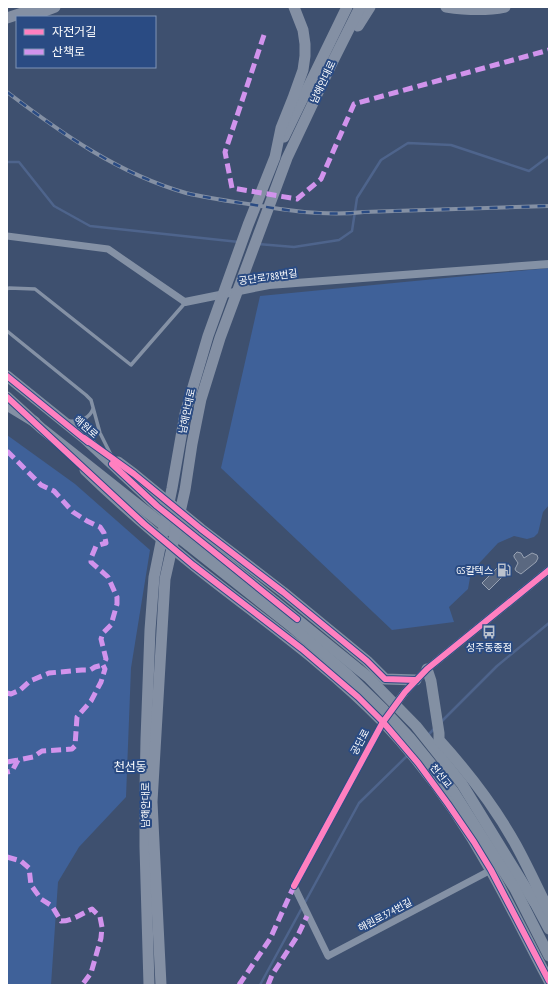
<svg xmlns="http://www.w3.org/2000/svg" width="556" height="992" viewBox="0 0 556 992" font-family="'PT Sans Narrow','Noto Sans KR',sans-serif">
<rect width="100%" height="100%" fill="#3e506f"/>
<g fill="#3f6199">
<path d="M549,268V505L543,512L538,533L534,537L527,539L514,536L498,543L471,572L468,589L449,607L454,622L392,630L221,468L260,296Z"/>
<path d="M7,435L75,484L150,550L131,668L126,797L79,847L58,882L51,985H7Z"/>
</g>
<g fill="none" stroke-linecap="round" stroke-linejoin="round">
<g stroke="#4e648c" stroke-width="2.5">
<path d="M7,162H19L54,206L90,226L239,242"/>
<path d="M258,244L294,247L339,240L352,231L357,198L381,160L408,143L451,145L529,171L549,156"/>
<path d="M441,722L497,666L549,623"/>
<path d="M427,736L435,728"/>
<path d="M260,985L359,803L408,755"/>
</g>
</g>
<g fill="#5a6880" stroke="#98a2b3">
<path d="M517,552L521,553L524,558L532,553L537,555L538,558L536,562L521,574L516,571L515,569L518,563L514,557V555Z"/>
<path d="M501,564L504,568V575L489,590L482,583Z"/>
</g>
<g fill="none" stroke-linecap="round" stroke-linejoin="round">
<g stroke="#8491a5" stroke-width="3.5">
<path d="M7,289L9,288L35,289L131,365L185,303"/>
<path d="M7,331L86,395L91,400L100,433L112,457"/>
<path d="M69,421C79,422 89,419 93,409"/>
</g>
<g stroke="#8491a5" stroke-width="7">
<path d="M7,236L108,249L185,302"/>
<path d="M383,722L294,886L328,956L491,870"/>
</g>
<g stroke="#8491a5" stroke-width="8">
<path d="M185,302L269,285L549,264"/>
<path d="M393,708L405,692L427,669L549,570"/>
</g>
<g stroke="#8390a3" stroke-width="11">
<path d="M7,376L84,438L157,506L368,677L416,726L462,784L535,903L549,929"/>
<path d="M7,397L41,428L292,627L348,675L383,709L410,738L453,791L515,889L549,956"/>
<path d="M118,462L134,474L201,529L283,592L367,661L385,679L416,680"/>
<path d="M85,470C119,503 156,535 193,565C257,616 326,663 383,722C424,765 461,817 490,869C511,906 529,944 549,981"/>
<path d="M427,669L431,681L439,733V740C468,772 495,807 516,845C528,867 538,889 549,911"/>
</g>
<g stroke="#8490a4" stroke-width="11">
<path d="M446,7C466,10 486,11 505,7"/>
<path d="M34,15L55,7"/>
<path d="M7,18L40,7"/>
<path d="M358,26L370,7"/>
<path d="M284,137L347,7"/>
<path d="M7,405L35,422"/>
<path d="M145,791L146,739L150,630L154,577L172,488L185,414L208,336L248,225L275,157L281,128L293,98L303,70L305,56V44L303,30L294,7"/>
<path d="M145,810V847L149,985"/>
<path d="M161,985L152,802L165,579L185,490L192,444L201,399L220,338L287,158L331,65L360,7"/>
</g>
<g stroke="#8490a4" stroke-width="4">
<path id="rail" d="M7,92C61,133 119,174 186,193C211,199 236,202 261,206C295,212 330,216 364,212L549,206"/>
</g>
<use href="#rail" stroke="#2a4b83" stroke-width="2.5" stroke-dasharray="8" stroke-linecap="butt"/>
<g stroke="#d193ec" stroke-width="5" stroke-dasharray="10 5" stroke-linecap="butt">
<path d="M264,35L225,152L232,188L297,199L321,179L354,104L549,50"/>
<path d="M7,451L41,485L54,491L73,512L87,521L100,527L104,533L106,543L96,546L91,558V562L108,577L117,597V604L111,625L103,633L101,639L106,659L103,665L105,669L101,682L91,701L77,717L75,746L72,749L42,751L33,757L18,760L12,771L7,772"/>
<path d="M7,693L11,694L20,690L30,681L49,673L82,670H90L95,667L103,665"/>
<path d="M7,762L18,760"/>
<path d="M7,857L21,861L29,868L31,885L41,899L52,906L61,921C73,921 82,913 92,909L100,917L102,927L101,938L91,973L82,985"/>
<path d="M239,985L270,939L294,886"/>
<path d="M268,985L272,975L298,935L307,916"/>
</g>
<g stroke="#2a4b83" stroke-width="8">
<g id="cycleway">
<path d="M7,376L88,442"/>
<path d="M7,397L144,524L193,565L302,649L358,697L383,722L418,763L448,804L474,842L491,870L549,981"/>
<path d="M84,438L134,474L201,529L283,592L367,661L385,679L416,680"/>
<path d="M112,464L157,506L297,619"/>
<path d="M294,886L383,722L405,692L427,669L549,570"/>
</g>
</g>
<use href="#cycleway" stroke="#ff80c0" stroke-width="6"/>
</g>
<defs>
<g id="fuel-bare" transform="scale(1.08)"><path d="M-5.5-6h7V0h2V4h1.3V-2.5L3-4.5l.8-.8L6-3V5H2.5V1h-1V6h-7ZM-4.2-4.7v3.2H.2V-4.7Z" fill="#bbc2cd" stroke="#2a4b83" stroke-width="2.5" paint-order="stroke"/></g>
<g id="bus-bare" transform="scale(1.08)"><path d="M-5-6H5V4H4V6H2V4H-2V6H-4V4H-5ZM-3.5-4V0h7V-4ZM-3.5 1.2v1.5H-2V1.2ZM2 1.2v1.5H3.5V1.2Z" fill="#bbc2cd" stroke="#2a4b83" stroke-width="2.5" paint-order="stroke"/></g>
</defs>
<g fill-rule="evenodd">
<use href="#fuel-bare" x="504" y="570"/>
<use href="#bus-bare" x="489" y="632"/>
</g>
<g text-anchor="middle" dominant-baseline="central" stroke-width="4" stroke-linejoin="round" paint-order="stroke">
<g font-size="10" fill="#fff" stroke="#2a4b83">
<text transform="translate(323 82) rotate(-65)">남해안대로</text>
<text transform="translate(268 277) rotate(-8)">공단로788번길</text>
<text transform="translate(187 411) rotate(-78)">남해안대로</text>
<text transform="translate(86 427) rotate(41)">해원로</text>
<text transform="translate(360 742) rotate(-62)">공단로</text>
<text transform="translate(441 776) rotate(51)">천선교</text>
<text transform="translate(145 805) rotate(-90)">남해안대로</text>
<text transform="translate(385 915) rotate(-28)">해원로374번길</text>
</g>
<g font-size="10" fill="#fff" stroke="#2a4b83" text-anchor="end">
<text x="493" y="570">GS칼텍스</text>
<text x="489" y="647" text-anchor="middle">성주동종점</text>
</g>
<g font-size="12" fill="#fff" stroke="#2a4b83">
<text x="130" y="766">천선동</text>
</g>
</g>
<rect width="556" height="992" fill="none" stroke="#ffffff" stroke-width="16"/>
<rect x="16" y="16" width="140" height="52" fill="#2a4b83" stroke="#7f93b5"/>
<rect x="24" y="29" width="20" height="6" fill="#ff80c0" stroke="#7f93b5"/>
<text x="52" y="36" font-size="12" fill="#ffffff">자전거길</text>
<rect x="24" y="49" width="20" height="6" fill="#d193ec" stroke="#7f93b5"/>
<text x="52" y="56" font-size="12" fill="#ffffff">산책로</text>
</svg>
